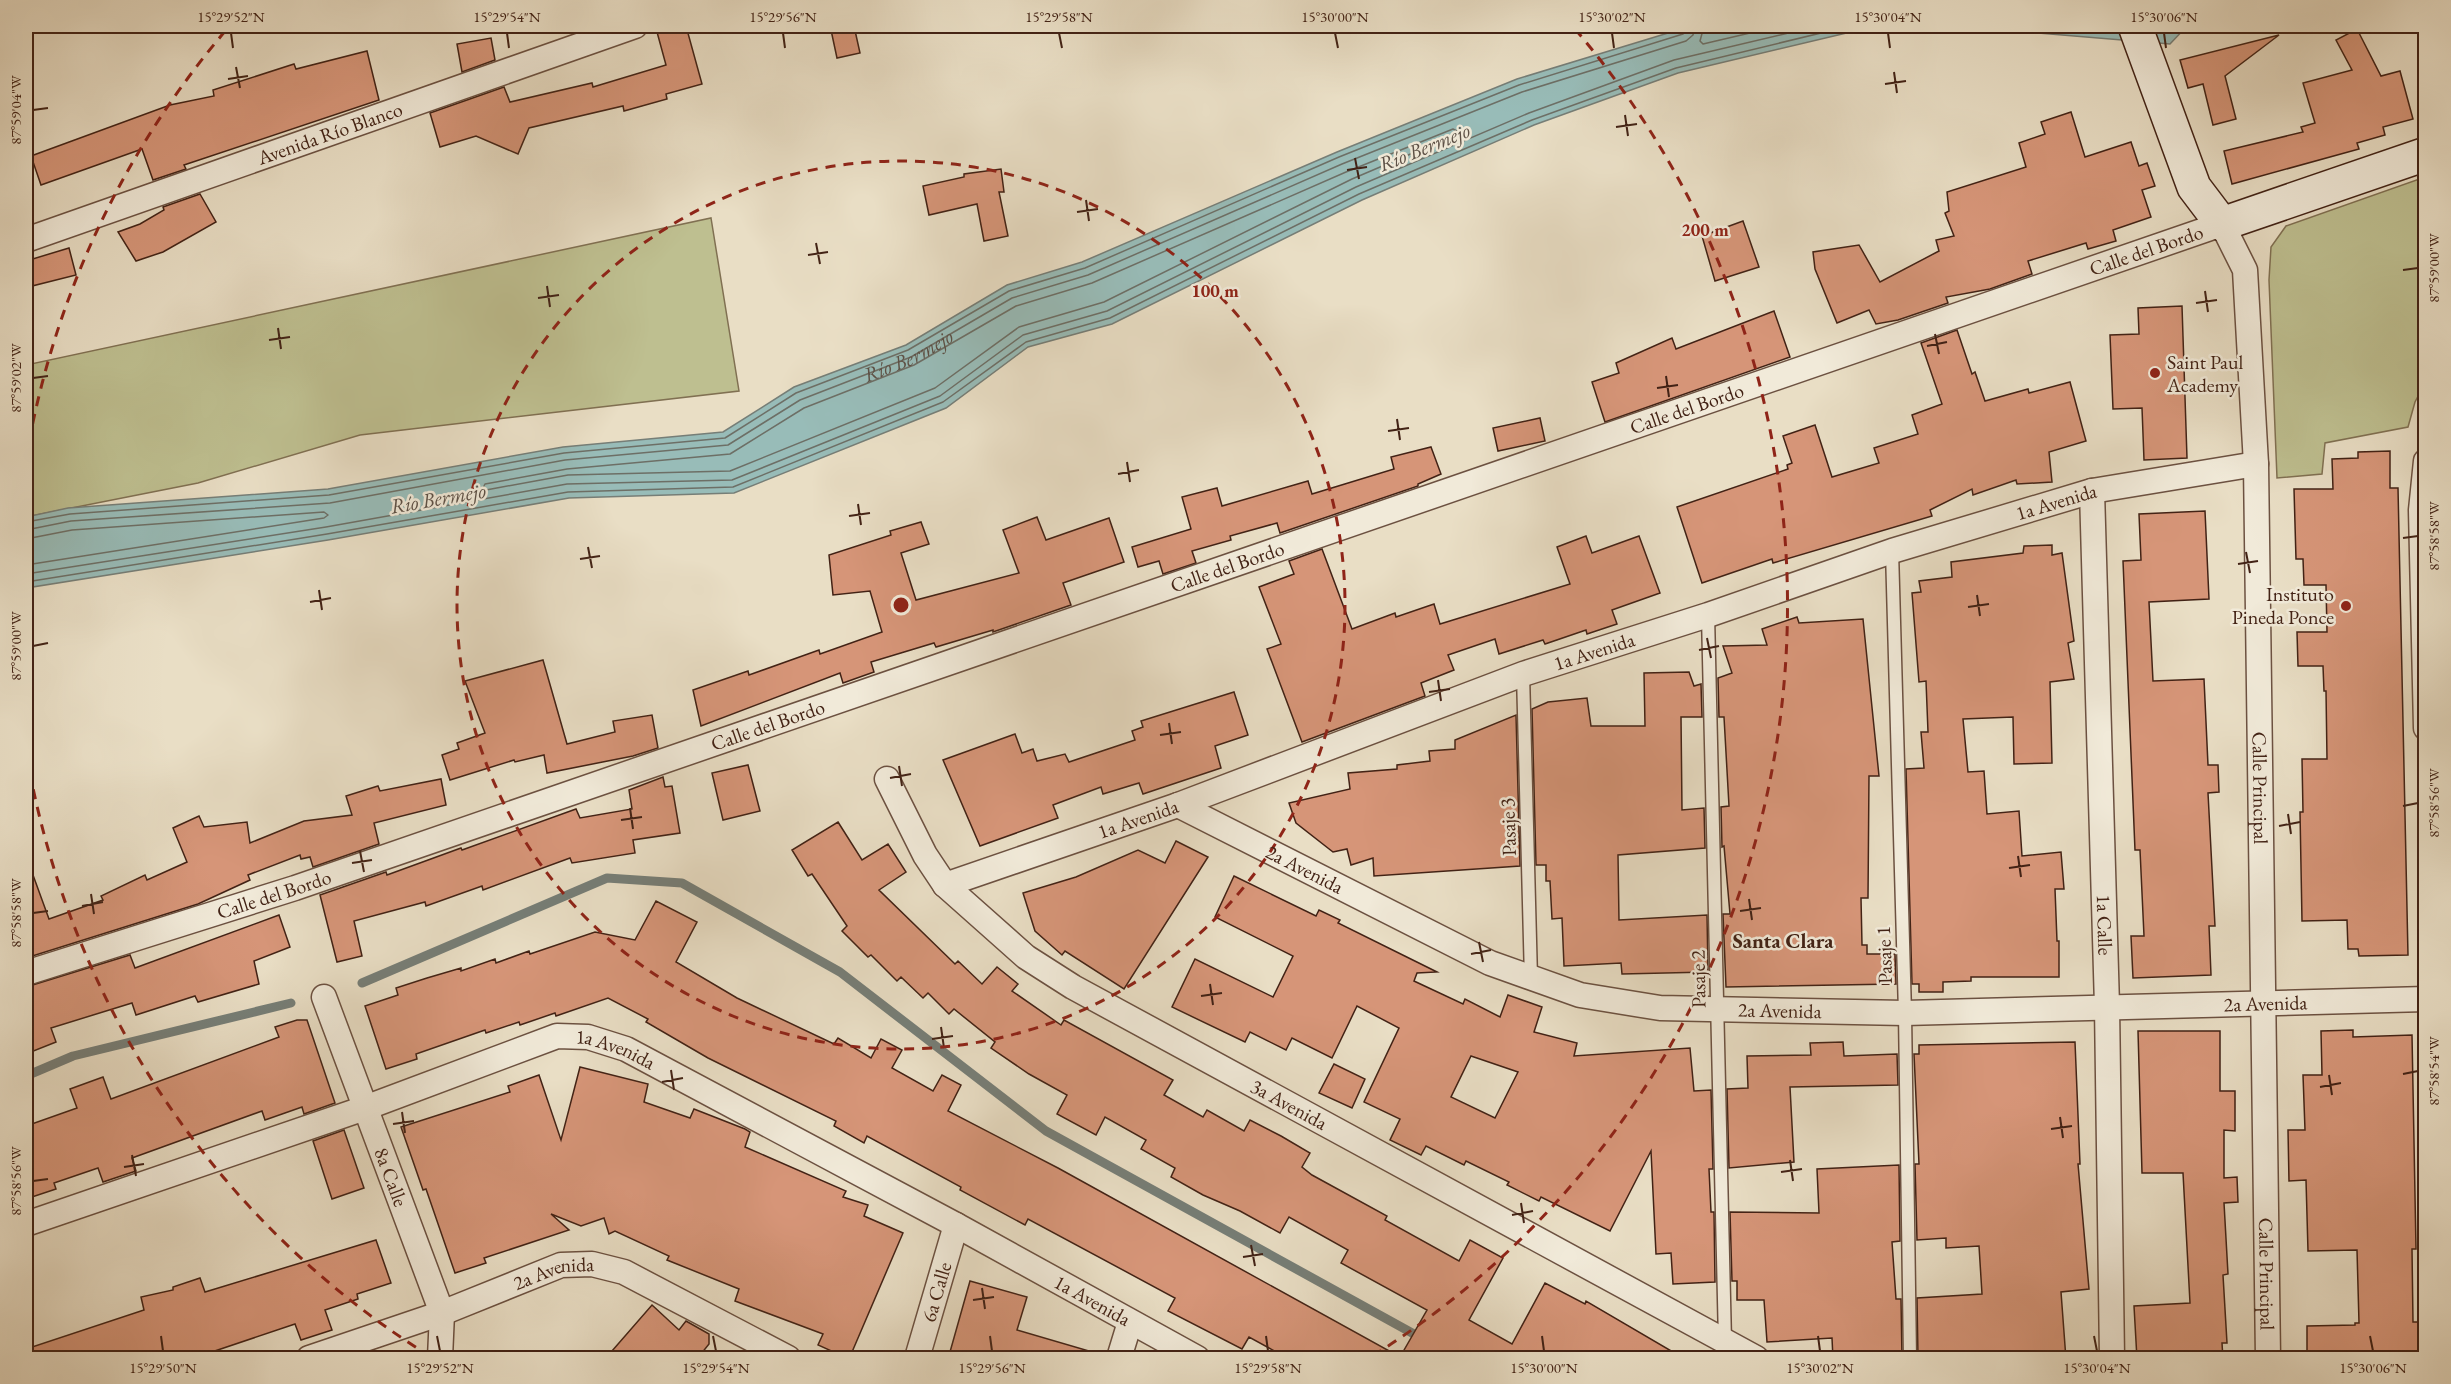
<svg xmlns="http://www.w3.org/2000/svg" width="2451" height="1384" viewBox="0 0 2451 1384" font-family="'EB Garamond',serif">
<rect width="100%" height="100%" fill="#e9dec5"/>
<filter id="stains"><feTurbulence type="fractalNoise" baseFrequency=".00333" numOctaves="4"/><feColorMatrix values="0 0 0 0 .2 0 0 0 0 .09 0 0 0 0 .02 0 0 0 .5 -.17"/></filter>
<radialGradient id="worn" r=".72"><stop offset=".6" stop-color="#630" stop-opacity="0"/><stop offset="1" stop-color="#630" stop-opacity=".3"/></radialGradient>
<g fill="#bebf90" stroke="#807052" stroke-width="1.5">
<path d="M2425,177V383L2415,402L2408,427L2325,443L2322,474L2277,478L2269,280L2271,247L2286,226Z"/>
<path d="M711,218L739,391L360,435L198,483L26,517V365Z"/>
</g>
<g fill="#98bcb8" stroke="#767e77" stroke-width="1.5">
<path d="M1691,26H1876L1678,73L1534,125L1362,200L1112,324L1028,347L946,408L734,493L569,498L328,540L26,588V517L68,508L328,489L563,447L723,432L794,387L906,345L1007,285L1082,262L1337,152L1517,79Z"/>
<path d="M1955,26H2187L2170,44Z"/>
</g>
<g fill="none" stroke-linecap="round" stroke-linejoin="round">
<g stroke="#6d6f66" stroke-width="1.5">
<path d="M1704,26L1700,41L1703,44L1780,26"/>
<path d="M2027,26L2118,33"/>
<path d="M1453,129L1457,131L1455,135L1352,179L1104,302L1019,327L935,388L730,471L568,475L486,490L483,488L485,484L567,469L730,454L804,408L914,365L1016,306L1092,283L1346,172Z"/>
<path d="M26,522L70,514L329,495L564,453L725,438L796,393L908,350L1009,291L1085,268L1339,157L1519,85L1683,34L1688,26"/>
<path id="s1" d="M26,530L71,521L330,503L565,460L728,445L800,400L911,357L1012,298L1088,275L1342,164L1522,92L1686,41L1693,35L1695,26"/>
<path d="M26,539L72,530L324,512L328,515L324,518L26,565"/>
<path d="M26,574L326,527L567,484L732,480L940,396L1023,335L1107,311L1356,187L1529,113L1674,60L1818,26"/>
<path d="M26,582L327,534L568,492L733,487L943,402L1026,342L1110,318L1359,194L1532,120L1676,68L1850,26"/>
</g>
<g stroke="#767e77" stroke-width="9">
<path d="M362,983L607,878L682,883L840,972L1046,1131L1423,1339"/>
<path d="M26,1076L73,1056L291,1003"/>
</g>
</g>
<g fill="#d69578" stroke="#422215" stroke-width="1.5" fill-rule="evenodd">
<path d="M678,26H686L702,84L666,94L667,99L624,111L623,106L529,128L518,154L476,136L440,147L430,113L504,87L510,102L592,83L593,87L666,65L657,32Z"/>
<path d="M854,26L860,53L837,58L831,30Z"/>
<path d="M2357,29L2381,76L2400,71L2413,119L2383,127L2385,135L2357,143L2359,149L2232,184L2224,151L2303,132L2301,127L2315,123L2303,83L2352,70L2336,40Z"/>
<path d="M2279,35L2225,76L2236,119L2213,125L2203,84L2188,88L2180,60Z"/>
<path d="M491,38L495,60L462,72L457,44Z"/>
<path d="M367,51L379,100L184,165L186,169L153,180L142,149L41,185L31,156L170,105L214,96L213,90L294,64L296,69Z"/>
<path d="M2071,112L2085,157L2131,142L2139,166L2147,163L2155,186L2142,190L2151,217L2113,230L2116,241L2088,249L2086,243L2028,261L2032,274L1990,289L1946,297L1948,303L1898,320L1876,324L1869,310L1837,323L1815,269L1813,252L1859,245L1880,282L1939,251L1936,240L1954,236L1945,213L1949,211L1947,192L2026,167L2019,143L2045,134L2041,122Z"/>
<path d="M1001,169L1004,192H999L1008,236L984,241L977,204L929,215L923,186L964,177V174Z"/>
<path d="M200,194L216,222L163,252L136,261L118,232L140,224L164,210L163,207Z"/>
<path d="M1743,221L1759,267L1715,281L1702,236Z"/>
<path d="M69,248L76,275L32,286L26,261Z"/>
<path d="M2182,306L2187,458L2144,460L2142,408L2113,409L2110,335L2139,334L2138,308Z"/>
<path d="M1774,311L1790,357L1605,422L1592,382L1619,373L1616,363L1672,338L1676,349Z"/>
<path d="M1957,330L1972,374L1975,372L1985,401L2028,389L2029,393L2070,382L2086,441L2049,452L2052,482L2017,484L2016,480L1973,495L1972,489L1930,510L1932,516L1773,563L1772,559L1702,583L1677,507L1788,469L1787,465L1792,463L1783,436L1815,425L1832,477L1879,463L1874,448L1918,434L1912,415L1942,404L1921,343Z"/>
<path d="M1540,418L1545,441L1498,451L1493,428Z"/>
<path d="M1431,447L1441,474L1418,484V486L1280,533L1277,523L1230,536L1231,540L1192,551L1196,563L1163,574L1159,561L1138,567L1132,547L1191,529L1182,497L1217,488L1222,506L1308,481L1312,494L1394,469L1391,457Z"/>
<path d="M2390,451V488H2398L2408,955L2359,956L2358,949H2348L2347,920L2302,921L2300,812H2303L2302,759H2327L2326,691H2324L2323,666H2298L2297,632H2327L2326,585H2304L2303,559H2296L2294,489H2333L2332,459L2358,458V452Z"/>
<path d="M2205,511L2209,599L2149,602L2153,681L2204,679L2208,765H2218L2219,792L2208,793L2215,926H2209L2211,975L2133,978L2131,936H2144L2140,850H2135L2123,561L2141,560L2139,514Z"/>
<path d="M1037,517L1046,540L1109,518L1124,562L1063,583L1071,605L993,632V630L936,647L934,643L871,662L874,672L843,683L840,673L701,726L693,690L748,671L749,675L819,650L820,654L882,632L870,591L833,595L829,555L891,535L890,531L921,522L929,544L901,553L916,600L1019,573L1003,530Z"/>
<path d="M1586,536L1592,553L1639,536L1660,593L1612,610L1617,624L1587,634L1586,630L1545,644L1543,640L1499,654L1495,639L1448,655L1454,670L1421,683L1425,696L1302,742L1267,649L1281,644L1259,587L1294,574L1289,561L1322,549L1352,629L1395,613L1396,617L1434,604L1440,624L1570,584L1557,547Z"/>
<path d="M2052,545V555L2062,553L2074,641L2068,643L2074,679L2050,682L2052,763L2014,764L2013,717L1963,719L1968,772L1984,771L1987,814L2019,811L2022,856L2061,852L2064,889H2055L2057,941H2059V977H1971V981L1943,982V992H1919V984H1912L1906,769L1924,768L1921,732H1928L1926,681L1919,682L1912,593L1921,592L1919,581L1952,577L1951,562L2023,553L2024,546Z"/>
<path d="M1797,617L1799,623L1863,619L1879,776H1869L1868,898H1861L1862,945H1867V954H1895L1896,984L1726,987L1723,914H1730L1724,846L1722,847L1721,807L1729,806L1724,717H1719L1718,678L1732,673L1723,646L1767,645L1762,629Z"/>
<path d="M543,660L567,744L615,732L613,721L652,715L658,748L633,756L547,773L544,755L515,762L514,760L450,780L442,755L459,749L457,743L485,733L465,681Z"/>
<path d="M1689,672L1694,686L1701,684L1702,717H1681L1682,810L1704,808L1705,848L1618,855L1619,920L1707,915L1708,972L1622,974L1621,963L1564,966L1562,918L1552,919L1550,881H1546V865H1536L1532,709L1548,702L1587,698L1591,726H1645L1644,673Z"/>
<path d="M1234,692L1248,735L1215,746L1221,768L1143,794L1139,783L1103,794L1101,787L1053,805L1058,818L980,846L943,760L1015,734L1022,753L1033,749L1037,761L1065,754L1069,762L1135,740L1132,731L1143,727L1141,721Z"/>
<path d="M1516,715L1520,866L1374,876L1373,858L1351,865L1347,849L1333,852L1296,823L1289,803L1350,789L1348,773L1397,769V765L1430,761L1429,751L1455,749V740Z"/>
<path d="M748,765L760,811L723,820L712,773Z"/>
<path d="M663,777L665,787L672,786L680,833L633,840L635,853L572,863L570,858L483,890L482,886L426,906L425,902L354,921L362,956L337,962L320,895L386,872L387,875L461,848L462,850L576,809L580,818L632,809L629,790Z"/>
<path d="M441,779L446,805L374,823L379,844L313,867L310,857L301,859L300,855L248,875L250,880L198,904L26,958V864H29L49,919L103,900L101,896L145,875L147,880L187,862L173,828L199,816L204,827L247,822L250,843L304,821L352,815L346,796L378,786L380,791Z"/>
<path d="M838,822L862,860L888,844L906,872L879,890L955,964L958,961L982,984L997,967L1018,984L1012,991L1061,1025L1064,1020L1173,1080L1164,1095L1203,1117L1207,1110L1244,1131L1250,1120L1281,1136L1310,1153L1302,1167L1312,1175L1387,1216L1385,1220L1459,1261L1470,1240L1503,1258L1469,1320L1512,1344L1545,1283L1585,1304L1586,1301L1685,1359H1289L1249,1337L1242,1349L1168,1311L1175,1298L1028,1219L1025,1225L960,1190L961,1187L867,1136L864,1143L834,1126L836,1121L708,1058L646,1022L648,1019L608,998L556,1016L555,1013L520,1025L519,1022L486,1033L485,1030L416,1054L417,1059L386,1069L365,1006L398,995L396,988L427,978L461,968V971L495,959L496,963L529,951L530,954L595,932L635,940L656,901L697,922L676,962L737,998L834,1044L838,1038L871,1058L881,1039L902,1050L892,1068L933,1091L942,1075L961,1085L948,1111L1058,1168L1400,1357L1427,1310L1341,1263L1348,1250L1289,1217L1280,1233L1240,1211L1203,1195L1171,1177L1175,1168L1141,1149L1146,1140L1105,1117L1096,1135L1057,1114L1067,1095L1029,1074L991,1048L995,1042L954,1009L949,1014L928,993L923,998L901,977L897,981L871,955L868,957L842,931L847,926L812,874L808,876L792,850Z"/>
<path d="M1176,841L1208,857L1124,989L1065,951L1062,955L1035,931L1023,893L1076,877L1138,850L1165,863Z"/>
<path d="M1234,876L1316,916L1319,910L1340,920L1338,923L1437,972L1417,973L1414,981L1463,1004L1465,999L1500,1017L1508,995L1542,1007L1534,1032L1577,1043L1574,1056L1690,1048L1694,1091L1711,1090L1713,1169H1709L1711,1212H1714L1715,1282L1673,1284L1671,1253L1656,1254L1651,1151L1610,1231L1541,1197L1539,1201L1507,1185L1509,1182L1466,1161L1464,1165L1426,1146L1421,1155L1390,1140L1400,1119L1364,1102L1399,1028L1357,1006L1332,1058L1292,1038L1286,1050L1250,1032L1245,1042L1172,1007L1195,959L1273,997L1293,956L1215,917ZM1471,1056L1518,1072L1495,1118L1451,1097Z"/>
<path d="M279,915L290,947L254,961L259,984L198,1002L195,996L136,1015L132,1003L51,1028L56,1042L26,1054V987L130,955L135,968Z"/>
<path d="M297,1020H307L335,1103L304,1114L302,1107L265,1120L262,1111L132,1158L136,1171L103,1182L98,1168L54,1183L56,1189L26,1199V1126L77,1108L70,1089L103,1077L111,1099L279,1037L275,1027Z"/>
<path d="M2353,1030V1037L2412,1035L2416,1249H2412L2413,1322H2424L2425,1355L2307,1358V1326L2355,1325V1323H2359L2357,1250L2308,1251L2306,1180L2289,1181L2288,1130H2305L2303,1075H2322L2321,1031Z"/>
<path d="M2138,1031H2220V1091H2235V1131L2224,1130V1178L2237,1177L2238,1202L2224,1203L2228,1274L2223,1275L2227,1343H2222L2223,1359H2137L2134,1306L2190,1303L2183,1173H2142Z"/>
<path d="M1843,1042L1844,1056L1897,1054L1898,1085L1790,1087L1794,1162L1729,1168L1727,1089L1748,1088L1747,1056L1811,1055L1810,1043Z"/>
<path d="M2075,1042L2080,1164H2078L2089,1289L2061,1292L2066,1359H1918L1917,1298L1982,1294L1979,1246L1946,1248V1238L1917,1240L1915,1164H1919L1914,1054H1919V1045Z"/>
<path d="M1334,1064L1365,1079L1352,1108L1319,1093Z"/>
<path d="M580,1067L648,1084L644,1102L690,1118L694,1109L745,1129L750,1132L745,1147L846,1191L843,1197L868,1205L864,1216L903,1233L849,1359L818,1345L823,1334L735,1301L739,1289L667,1260L669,1256L615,1231L609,1234L604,1218L581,1226L551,1214L569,1230L484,1258L486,1263L455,1273L426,1189L423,1190L401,1127L510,1092L508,1086L539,1075L561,1140Z"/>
<path d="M344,1130L364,1188L332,1199L313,1141Z"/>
<path d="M1899,1165L1900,1241L1892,1242L1896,1299H1901L1902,1359H1833L1832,1338L1767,1342L1764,1300H1737V1281H1732L1730,1212L1819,1213L1817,1169Z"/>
<path d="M376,1240L391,1283L357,1294L358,1299L325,1310L332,1330L301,1340L295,1324L191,1359H26V1349L144,1310L141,1297L173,1290V1287L200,1278L205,1292Z"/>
<path d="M970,1281L1027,1297L1017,1330L1089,1351L1088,1359H948Z"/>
<path d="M652,1305L679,1330L686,1321L709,1334V1344L697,1359H605Z"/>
</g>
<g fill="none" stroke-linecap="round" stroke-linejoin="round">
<g stroke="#6c5141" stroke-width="15">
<g id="lane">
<path d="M1892,551L1905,1013L1910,1358"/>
<path d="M1708,615L1725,1342"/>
<path d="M1523,674L1531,979"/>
</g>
</g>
<g stroke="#6c5141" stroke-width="27">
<g id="street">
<path id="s2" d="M26,240L635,26"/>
<path d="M2426,461L2421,510L2426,728"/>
<path id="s3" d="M2092,491L2107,1006L2112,1358"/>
<path id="s4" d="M887,779L925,855L945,885L1026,957L1073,987L1756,1358"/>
<path id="s5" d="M1178,805L1490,963L1580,995L1660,1008L1905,1013L2426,999"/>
<path id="s6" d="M945,885L1178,805L1523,674L1708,615L1892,551L2092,491L2256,464"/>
<path id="s7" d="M26,973L295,888L2222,224L2245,270L2256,464L2268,1358"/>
<path id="s8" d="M324,997L442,1313L440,1358"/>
<path id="s9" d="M26,1224L365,1108L557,1036L588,1037L626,1049L956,1225L1197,1358"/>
<path id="s10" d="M309,1358L442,1313L561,1265L592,1264L624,1272L788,1358"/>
<path id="s11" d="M917,1358L956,1225"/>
<path d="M1119,1358L1130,1322"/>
</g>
</g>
<g stroke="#422215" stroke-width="36">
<path id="secondary" d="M2135,26L2194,187L2222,224L2426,154"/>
</g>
<use href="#lane" stroke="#f1ead9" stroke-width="12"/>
<use href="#street" stroke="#f1ead9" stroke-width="24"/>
<use href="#secondary" stroke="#f1ead9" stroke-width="33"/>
</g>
<path fill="none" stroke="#422215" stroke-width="2" d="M231,33L233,48M507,33L509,48M783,33L785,48M1059,33L1062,48M1335,33L1338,48M1612,33L1614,48M1888,33L1890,48M2164,33L2166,48M236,67L240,88M1894,72L1897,93M228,79L248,76M1885,84L1906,81M33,110L48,108M1625,115L1628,136M1616,127L1637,124M1355,158L1359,179M1347,170L1367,167M1086,200L1089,221M1077,212L1098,209M816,243L820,264M808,255L828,252M2403,270L2418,268M547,286L550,307M2205,291L2208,312M538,298L559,295M2196,303L2217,300M278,328L281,349M1935,334L1939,354M269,340L290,337M1927,346L1947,342M1666,376L1669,397M33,378L48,376M1657,388L1678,385M1397,419L1400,440M1388,431L1409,428M1127,462L1130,482M1118,474L1139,470M858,504L861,525M849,516L870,513M2403,538L2418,536M588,547L592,568M2246,552L2250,573M580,559L600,556M2238,564L2258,561M319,590L322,610M1977,595L1980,616M310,602L331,598M1968,607L1989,604M1707,638L1711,658M33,646L48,643M1699,650L1719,646M1438,680L1441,701M1429,692L1450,689M1169,723L1172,744M1160,735L1181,732M899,766L902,786M890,778L911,774M2403,806L2418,803M630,808L633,829M2288,814L2291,834M621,820L642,817M2279,826L2300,822M360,851L364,872M2018,856L2021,877M352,863L372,860M2009,868L2030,865M91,894L94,914M1749,899L1752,920M82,906L103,902M1740,911L1761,908M33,913L48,911M1479,942L1483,962M1471,954L1491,950M1210,984L1213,1005M1201,996L1222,993M941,1027L944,1048M932,1039L953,1036M671,1070L674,1090M2403,1074L2418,1071M2329,1075L2332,1095M662,1082L683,1078M2320,1087L2341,1083M402,1112L405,1133M2060,1117L2063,1138M393,1124L414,1121M2051,1129L2072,1126M132,1155L136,1176M1790,1160L1793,1181M124,1167L144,1164M1781,1172L1802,1169M33,1181L48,1179M1521,1203L1524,1223M1512,1215L1533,1211M1251,1245L1255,1266M1243,1257L1263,1254M982,1288L985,1309M973,1300L994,1297M161,1336L163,1351M437,1336L440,1351M713,1336L716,1351M990,1336L992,1351M1266,1336L1268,1351M1542,1336L1544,1351M1818,1336L1820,1351M2094,1336L2097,1351M2370,1336L2373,1351"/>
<g fill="none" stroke="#8f2418" stroke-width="3" stroke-dasharray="10 8">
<circle cx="901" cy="605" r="444"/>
<path d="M431 1357A887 887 0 0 1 26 751M26 459A887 887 0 0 1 227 29M1575 29A887 887 0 0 1 1371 1357"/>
</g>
<g fill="#8f2418" stroke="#f1ead9" stroke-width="2">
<circle cx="2155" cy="373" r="6"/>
<circle cx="2346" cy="606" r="6"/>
</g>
<g text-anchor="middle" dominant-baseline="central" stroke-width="5" stroke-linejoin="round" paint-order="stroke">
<g font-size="20" fill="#422215" stroke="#f1ead9">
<text stroke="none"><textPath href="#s2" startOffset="322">Avenida Río Blanco</textPath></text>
<text stroke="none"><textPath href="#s7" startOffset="2240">Calle del Bordo</textPath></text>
<text stroke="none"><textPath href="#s7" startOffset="1754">Calle del Bordo</textPath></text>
<text stroke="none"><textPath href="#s6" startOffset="1176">1a Avenida</textPath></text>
<text stroke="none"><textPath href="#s7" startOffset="1268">Calle del Bordo</textPath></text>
<text stroke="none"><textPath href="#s6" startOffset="690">1a Avenida</textPath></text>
<text stroke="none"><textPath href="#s7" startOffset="782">Calle del Bordo</textPath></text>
<text stroke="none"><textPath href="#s7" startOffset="2890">Calle Principal</textPath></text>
<text stroke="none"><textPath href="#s6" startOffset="204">1a Avenida</textPath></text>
<text transform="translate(1508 827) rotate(-92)">Pasaje 3</text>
<text stroke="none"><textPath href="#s5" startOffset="142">2a Avenida</textPath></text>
<text stroke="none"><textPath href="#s7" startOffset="260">Calle del Bordo</textPath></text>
<text stroke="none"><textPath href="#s3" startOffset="434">1a Calle</textPath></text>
<text transform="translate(1884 955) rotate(-92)">Pasaje 1</text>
<text transform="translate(1698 979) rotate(-91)">Pasaje 2</text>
<text stroke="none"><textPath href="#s5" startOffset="1132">2a Avenida</textPath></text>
<text stroke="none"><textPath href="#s5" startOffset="646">2a Avenida</textPath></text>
<text stroke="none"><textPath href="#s9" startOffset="624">1a Avenida</textPath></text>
<text stroke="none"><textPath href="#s4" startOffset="531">3a Avenida</textPath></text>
<text stroke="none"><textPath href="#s8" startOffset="192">8a Calle</textPath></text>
<text stroke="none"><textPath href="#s7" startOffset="3376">Calle Principal</textPath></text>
<text stroke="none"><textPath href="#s10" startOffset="260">2a Avenida</textPath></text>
<text stroke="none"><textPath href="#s11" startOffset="69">6a Calle</textPath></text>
<text stroke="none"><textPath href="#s9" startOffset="1164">1a Avenida</textPath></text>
</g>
<g font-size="20" fill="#422215" stroke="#f1ead9" text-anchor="start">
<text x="2167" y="362">Saint Paul<tspan x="2167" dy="23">Academy</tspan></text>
<text x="2334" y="594" text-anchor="end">Instituto<tspan x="2334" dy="23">Pineda Ponce</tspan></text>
</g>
<g font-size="21" font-style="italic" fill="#5c5046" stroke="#f1ead9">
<text transform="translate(1424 147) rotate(-22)">Río Bermejo</text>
<text stroke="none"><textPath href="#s1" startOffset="910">Río Bermejo</textPath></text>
<text transform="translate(438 498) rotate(-10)">Río Bermejo</text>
</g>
<g font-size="21" font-weight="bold" fill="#422215" stroke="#f1ead9">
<text x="1783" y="940">Santa Clara</text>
</g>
</g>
<circle cx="901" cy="605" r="9" fill="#8f2418" stroke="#f1ead9" stroke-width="3"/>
<g font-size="18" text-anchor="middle" font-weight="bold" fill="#8f2418" stroke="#f1ead9" stroke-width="5" stroke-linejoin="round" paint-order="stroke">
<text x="1705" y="236">200 m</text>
<text x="1215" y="297">100 m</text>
</g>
<rect width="2451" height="1384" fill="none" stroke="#e9dec5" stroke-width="66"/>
<rect x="33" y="33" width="2385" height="1318" fill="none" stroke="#422215" stroke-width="2"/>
<g font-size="15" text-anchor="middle" fill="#422215">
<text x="231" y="22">15°29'52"N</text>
<text x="507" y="22">15°29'54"N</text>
<text x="783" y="22">15°29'56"N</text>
<text x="1059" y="22">15°29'58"N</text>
<text x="1335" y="22">15°30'00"N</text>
<text x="1612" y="22">15°30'02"N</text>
<text x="1888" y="22">15°30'04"N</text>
<text x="2164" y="22">15°30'06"N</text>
<text transform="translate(16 110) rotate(-90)" y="5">87°59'04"W</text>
<text transform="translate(2434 268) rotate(-90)" y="5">87°59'00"W</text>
<text transform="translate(16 378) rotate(-90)" y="5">87°59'02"W</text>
<text transform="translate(2434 536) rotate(-90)" y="5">87°58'58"W</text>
<text transform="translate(16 646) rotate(-90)" y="5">87°59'00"W</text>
<text transform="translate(2434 803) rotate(-90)" y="5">87°58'56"W</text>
<text transform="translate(16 913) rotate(-90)" y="5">87°58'58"W</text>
<text transform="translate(2434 1071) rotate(-90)" y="5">87°58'54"W</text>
<text transform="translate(16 1181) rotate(-90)" y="5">87°58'56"W</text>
<text x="163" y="1373">15°29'50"N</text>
<text x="440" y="1373">15°29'52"N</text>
<text x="716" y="1373">15°29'54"N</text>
<text x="992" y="1373">15°29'56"N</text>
<text x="1268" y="1373">15°29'58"N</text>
<text x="1544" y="1373">15°30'00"N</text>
<text x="1820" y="1373">15°30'02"N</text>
<text x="2097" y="1373">15°30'04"N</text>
<text x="2373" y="1373">15°30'06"N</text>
</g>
<rect width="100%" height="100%" filter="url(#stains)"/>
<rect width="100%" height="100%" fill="url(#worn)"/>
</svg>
